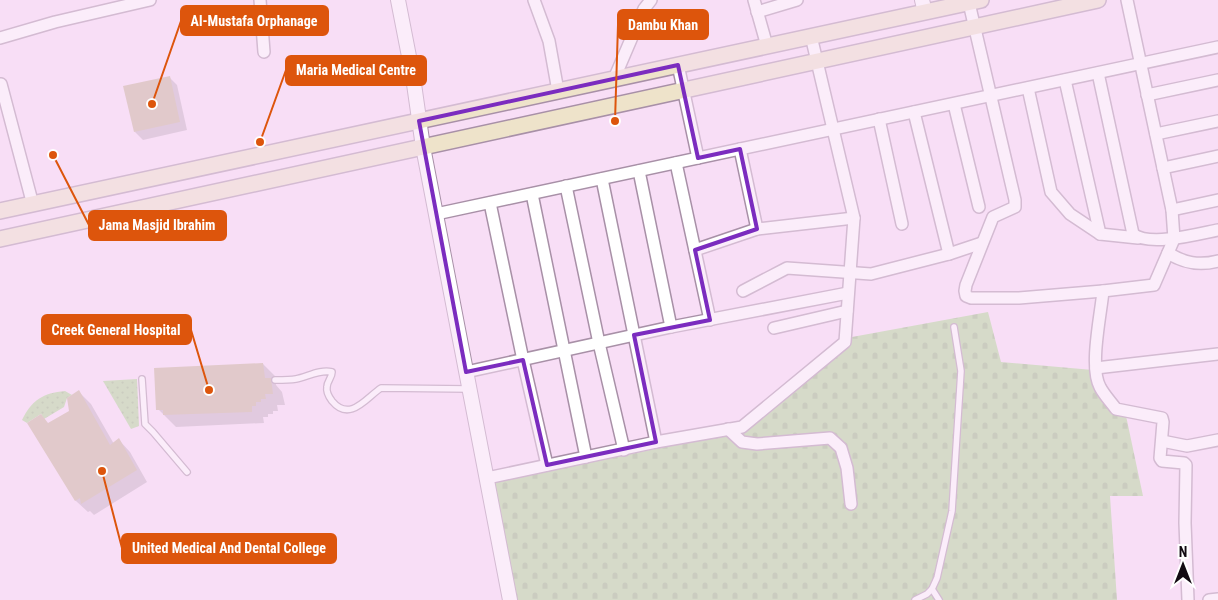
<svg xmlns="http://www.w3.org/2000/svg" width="1218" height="600" viewBox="0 0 1218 600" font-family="'Roboto Condensed',sans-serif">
<defs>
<pattern id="grass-dots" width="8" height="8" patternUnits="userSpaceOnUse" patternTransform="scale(1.25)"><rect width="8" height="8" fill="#add693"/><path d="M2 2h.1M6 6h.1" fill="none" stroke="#94b67e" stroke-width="1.8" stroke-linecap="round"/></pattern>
<pattern id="cemetery-stones" width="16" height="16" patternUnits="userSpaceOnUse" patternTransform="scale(1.25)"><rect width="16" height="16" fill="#add693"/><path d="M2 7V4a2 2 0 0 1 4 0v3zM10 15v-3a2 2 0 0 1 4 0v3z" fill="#94b67e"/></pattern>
</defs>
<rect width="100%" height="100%" fill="#f8def6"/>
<g fill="url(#grass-dots)">
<path d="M137,379L139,426L131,429L103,381Z"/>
<path d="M65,391L72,395L67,398L64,407L44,419L41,414L27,423L22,420C32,400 43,393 65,391Z"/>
</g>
<path fill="url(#cemetery-stones)" d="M988,312L1001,362L1093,370L1095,384L1125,411L1143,496H1110L1117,600H511L488,483L743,431L852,337Z"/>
<g fill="#0003">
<path d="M169,77L177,85L187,130L143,140L135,132Z"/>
<path d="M263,364L275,376L276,385L282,392L285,405H277L278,411H273V414H268V417H263L264,423L176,427L158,409Z"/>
<path d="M79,392L91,404L114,444L119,440L130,452L147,482L94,515L90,511L88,512L76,501L29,424H49L71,411Z"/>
</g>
<g fill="#c6b097">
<path d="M170,76L180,122L134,132L123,86Z"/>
<path d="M263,363L265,378H271L273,394H265L266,399H261V402H256V406H252V412L163,415V410H156L154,368Z"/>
<path d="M79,390L110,445L119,438L137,470L81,504L80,498L75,501L27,423L41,414L48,423L69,411L67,398Z"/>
</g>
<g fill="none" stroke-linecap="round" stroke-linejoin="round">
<g stroke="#a890a7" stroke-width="8">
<g id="service">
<path d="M142,379L145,424L153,432L187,472"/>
<path d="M275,380C282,380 290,380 296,379C307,377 320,369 332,372C332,378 327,381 327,387C326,392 329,397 332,401C350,423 367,397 381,388L469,389"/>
<path d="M932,589L939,600"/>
<path d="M915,600L927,594L932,589L937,578L952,511L961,371L954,327"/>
</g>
</g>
<g stroke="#a890a7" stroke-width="14">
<g id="minor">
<path d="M260,0L264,52"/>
<path d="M534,0L549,41L558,91"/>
<path d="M754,0L767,46"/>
<path d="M1127,0L1172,210L1174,239L1154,285L1103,291C1101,314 1089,367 1100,387C1104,395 1111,402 1116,409L1162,418L1163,422L1160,458L1162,461L1184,463L1186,465L1185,523L1188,600"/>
<path d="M969,3L1015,200V207L993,217L966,285L965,291L966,296L971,298H1019L1103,291"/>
<path d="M757,12L797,0"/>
<path d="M0,38L55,22L150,0"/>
<path d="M678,65L698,158"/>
<path d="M1098,73L1133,234C1150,247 1198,234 1218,230"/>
<path d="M614,79L644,9L651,0"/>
<path d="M1065,80L1100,234"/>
<path d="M1,84L33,205"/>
<path d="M1028,88L1051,192L1070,214L1100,234L1138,238"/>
<path d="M1147,95L1218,80"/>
<path d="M954,104L979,207"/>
<path d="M914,112L949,254"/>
<path d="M879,119L902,224"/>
<path d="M1156,134L1218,121"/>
<path d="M740,149L757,229"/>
<path d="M676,163L710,320"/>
<path d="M1163,168L1218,156"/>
<path d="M639,171L671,327"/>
<path d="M602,179L656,442"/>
<path d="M566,186L599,343L624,450"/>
<path d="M532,194L586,457"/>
<path d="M490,203L523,360L547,465"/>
<path d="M1172,210L1218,200"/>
<path d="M436,214L1218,47"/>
<path d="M695,250L757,229L854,218"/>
<path d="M1168,253C1184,263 1199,266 1218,261"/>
<path d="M743,291L787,268L871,274L949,254L982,243"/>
<path d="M774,328L847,311"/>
<path d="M1096,368L1218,354"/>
<path d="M466,372L671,327L848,293"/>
<path d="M728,429L742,442L757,444L830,438L841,448L847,468L851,504"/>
<path d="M1162,441L1187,446L1218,440"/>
<path d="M487,478L656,442L742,427L845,342L854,218L811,36"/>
<path d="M1209,600L1218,599"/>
</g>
</g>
<g stroke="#a890a7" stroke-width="16">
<g id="tertiary">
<path d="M398,0L413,77L423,147L510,600"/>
<path d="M922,0L925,12"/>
</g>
</g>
<g stroke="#a890a7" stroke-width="18">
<g id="secondary">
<path d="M0,211L981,0"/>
<path d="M0,239L1098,0"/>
</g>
</g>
<use href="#service" stroke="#fff" stroke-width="5.5"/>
<use href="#minor" stroke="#fff" stroke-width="11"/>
<use href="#tertiary" stroke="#fff" stroke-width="14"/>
<use href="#secondary" stroke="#eee3ca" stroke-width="15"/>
</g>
<path d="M0 0H1218V600H0ZM678,65L698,158L740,149L757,229L695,250L710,320L634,335L656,442L547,465L523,360L466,372L419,121Z" fill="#f8def6" fill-opacity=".55" fill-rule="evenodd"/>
<path fill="none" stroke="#7b2cbf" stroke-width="4" stroke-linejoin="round" d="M678,65L698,158L740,149L757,229L695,250L710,320L634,335L656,442L547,465L523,360L466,372L419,121Z"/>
<path fill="none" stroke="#dd550c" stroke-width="2" d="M152 104L181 21M615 121L618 25M260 142L286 70M53 155L89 225M209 390L191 330M102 471L122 548"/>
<g fill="#dd550c" stroke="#fff" stroke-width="2">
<circle cx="152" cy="104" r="5"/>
<circle cx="615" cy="121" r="5"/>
<circle cx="260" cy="142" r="5"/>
<circle cx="53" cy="155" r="5"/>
<circle cx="209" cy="390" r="5"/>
<circle cx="102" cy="471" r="5"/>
</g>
<g fill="#dd550c" stroke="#dd550c" stroke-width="2">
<rect x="181" y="6" width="147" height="29" rx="5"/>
<rect x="618" y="10" width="90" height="29" rx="5"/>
<rect x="286" y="56" width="140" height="29" rx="5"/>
<rect x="89" y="211" width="137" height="29" rx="5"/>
<rect x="42" y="315" width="149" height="29" rx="5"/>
<rect x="122" y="534" width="214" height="29" rx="5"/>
</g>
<g font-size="14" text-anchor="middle" font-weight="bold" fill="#fff">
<text x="254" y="26">Al-Mustafa Orphanage</text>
<text x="663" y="30">Dambu Khan</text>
<text x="356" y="75">Maria Medical Centre</text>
<text x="157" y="230">Jama Masjid Ibrahim</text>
<text x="116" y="335">Creek General Hospital</text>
<text x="229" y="553">United Medical And Dental College</text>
</g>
<g transform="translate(1183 565)" stroke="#ffffff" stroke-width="4" paint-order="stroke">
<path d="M0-4L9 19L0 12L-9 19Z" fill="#120a12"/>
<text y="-8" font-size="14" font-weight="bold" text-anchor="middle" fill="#120a12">N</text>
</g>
</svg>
